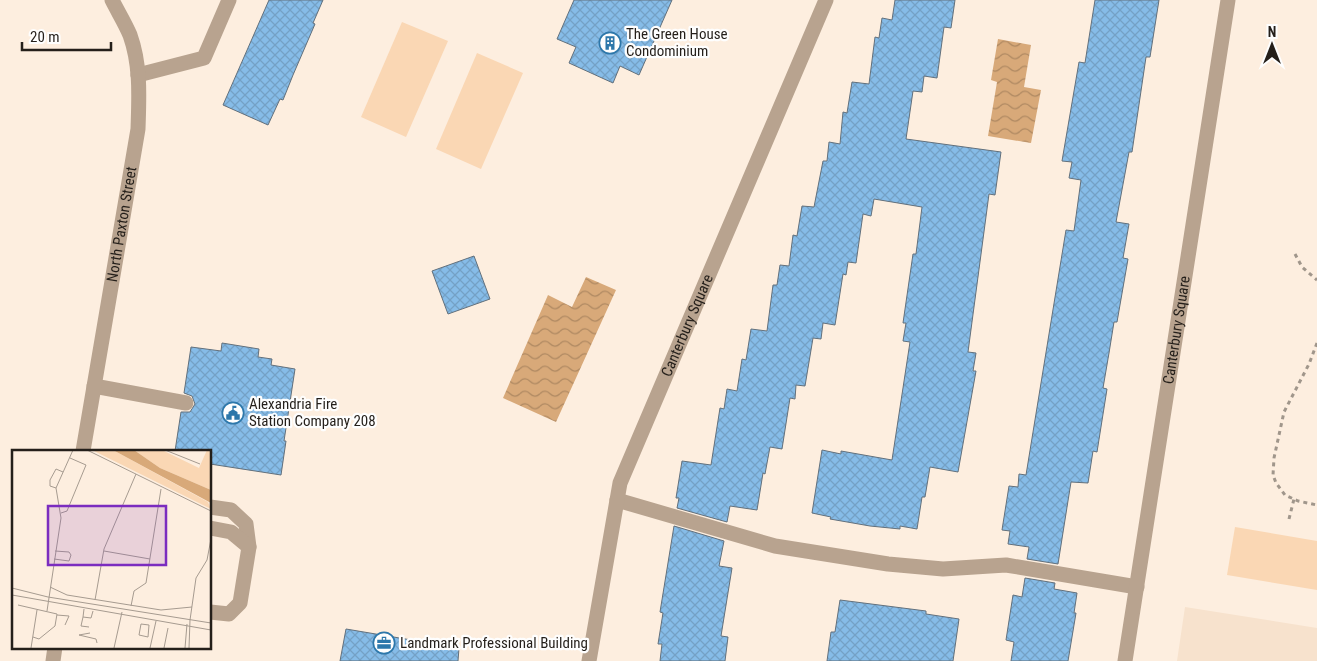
<svg xmlns="http://www.w3.org/2000/svg" width="1317" height="661" viewBox="0 0 1317 661" font-family="'Roboto Condensed',sans-serif">
<defs>
<pattern id="water-waves" width="16" height="10" patternUnits="userSpaceOnUse" patternTransform="scale(1.25)"><rect width="16" height="10" fill="#d8a979"/><path d="M0 5q4-4 8 0t8 0" fill="none" stroke="#af8962"/></pattern>
<pattern id="building-cross-hatch" width="8" height="8" patternUnits="userSpaceOnUse" patternTransform="scale(1.25)"><rect width="8" height="8" fill="#86bce8"/><path d="M0 0l8 8M0 8l8-8" fill="none" stroke="#74a1c6"/></pattern>
</defs>
<rect width="100%" height="100%" fill="#fdeedf"/>
<path fill="#f7e2cd" d="M1185,607L1317,628V661H1177Z"/>
<g fill="#fad7b4">
<path d="M402,22L448,41L406,137L361,117Z"/>
<path d="M477,53L523,73L481,169L436,149Z"/>
<path d="M1235,527L1317,541V590L1227,575Z"/>
</g>
<g fill="url(#water-waves)">
<path d="M998,39L1031,45L1024,87L1041,90L1031,143L988,136L997,82L991,80Z"/>
<path d="M586,277L616,290L556,422L503,398L548,295L572,307Z"/>
</g>
<g fill="url(#building-cross-hatch)" stroke="#62707c">
<path d="M269,0H323L313,23L315,24L293,75L283,100L280,99L268,125L223,105Z"/>
<path d="M574,0H672L639,75L620,66L613,83L569,63L576,47L557,39Z"/>
<path d="M895,0H955L951,28L944,27L937,78L924,76L922,92L913,91L906,139L1001,152L995,195L989,194L968,352L976,353L973,371H976L958,472L930,467L925,497H922L917,529L900,526V529L870,526L830,519L831,517L812,513L822,450L841,454V451L892,460L910,342L903,341L906,323H903L913,254H916L922,207L874,199L871,216L863,214L856,263L848,262L846,275L843,274L835,325L823,323L821,339L813,338L805,386L796,385L795,399L790,398L782,449L770,447L765,474L763,473L757,510L730,506L727,522L677,508L679,498H676L682,461L711,465L720,408L724,409L727,389L737,391L742,359L746,360L751,329L767,331L773,285H777L780,265L789,266L793,235L797,236L802,206L814,207L823,161H827L829,142L840,144L843,112L847,113L852,82L869,84L875,37L879,38L882,18L892,20Z"/>
<path d="M1095,0H1159L1150,57H1146L1132,152H1129L1116,222L1129,224L1123,258L1128,259L1117,322H1114L1109,353L1103,388L1107,389L1097,452L1093,451L1088,483L1071,482L1058,564L1027,559L1029,547L1008,544L1010,531L1002,530L1009,486L1018,487L1019,474L1026,475L1066,230L1074,231L1081,180L1069,178L1072,162L1062,161L1079,62L1085,63Z"/>
<path d="M474,256L490,299L448,314L432,271Z"/>
<path d="M222,343L259,349L258,357L272,359L271,365L295,369L284,441H286L281,475L210,464V451H175L181,412H190L195,404L192,396L184,393L191,347L221,351Z"/>
<path d="M674,526L724,541L719,566L732,568L721,636L728,637L725,661H660L662,644H658L663,613L660,612Z"/>
<path d="M1025,578L1055,583L1054,589L1077,593L1074,613H1076L1068,661H1011L1014,642L1006,640L1013,595L1022,597Z"/>
<path d="M840,600L926,611V614L959,619L953,661H827L831,632H835Z"/>
<path d="M346,629L459,648L458,661H340Z"/>
</g>
<g fill="none" stroke-linecap="round" stroke-linejoin="round">
<g stroke="#a0968b" stroke-width="3" stroke-dasharray="4 4" stroke-linecap="butt">
<path d="M1295,254L1302,267L1317,280"/>
<path d="M1317,343L1309,364L1284,412L1274,458L1273,475L1276,483L1285,495L1298,501L1317,505"/>
<path d="M1289,519L1294,499"/>
</g>
<g stroke="#b8a38f" stroke-width="15">
<path d="M138,75L204,58L229,0"/>
<path d="M94,386L186,403"/>
<path d="M617,500L775,546L888,564L943,569L1006,565L1137,587"/>
<path d="M210,507L231,510L246,524L249,547L240,603L229,614L210,612"/>
<path d="M210,528L231,532L249,547"/>
</g>
<g stroke="#b8a38f" stroke-width="15">
<path id="s1" d="M83,451L138,129C139,97 141,66 130,35C125,23 118,12 112,0"/>
<path d="M53,661L55,647"/>
<path id="s2" d="M589,661L620,483L826,0"/>
<path id="s3" d="M1125,661L1228,0"/>
</g>
</g>
<defs>
<g id="building-ring" transform="scale(1.125)"><circle r="9.5" fill="#fefefe" stroke="#2d77aa" stroke-width="1.5"/><path d="M-4-6H4V6H1V3H-1V6H-4ZM-2.5-4.3h1.7v1.8h-1.7ZM.8-4.3h1.7v1.8H.8ZM-2.5-1h1.7V.8h-1.7ZM.8-1h1.7V.8H.8Z" fill="#2d77aa"/></g>
<g id="civic-ring" transform="scale(1.125)"><circle r="9.5" fill="#fefefe" stroke="#2d77aa" stroke-width="1.5"/><path d="M-.6-6.5H3V-4.5H.6V-3L4-1V1h2V6H-6V1h2V-1L-.6-3ZM-1.2 2.5V6h2.4V2.5Z" fill="#2d77aa"/></g>
<g id="office-ring" transform="scale(1.125)"><circle r="9.5" fill="#fefefe" stroke="#2d77aa" stroke-width="1.5"/><path d="M-6-3h4V-5.5h4V-3h4V5H-6ZM-1-4.5V-3h2v-1.5ZM-6 0V1H6V0Z" fill="#2d77aa"/></g>
</defs>
<g fill-rule="evenodd">
<use href="#building-ring" x="610" y="43"/>
<use href="#civic-ring" x="233" y="413"/>
<use href="#office-ring" x="384" y="643"/>
</g>
<g text-anchor="middle" dominant-baseline="central" stroke-width="4.5" stroke-linejoin="round" paint-order="stroke">
<g font-size="15" fill="#241f1a" stroke="#fefefe" text-anchor="start">
<text x="626" y="34">The Green House<tspan x="626" dy="17">Condominium</tspan></text>
<text x="249" y="404">Alexandria Fire<tspan x="249" dy="17">Station Company 208</tspan></text>
<text x="400" y="643">Landmark Professional Building</text>
</g>
<g font-size="15" fill="#241f1a" stroke="#fefefe">
<text stroke="none"><textPath href="#s1" startOffset="230">North Paxton Street</textPath></text>
<text stroke="none"><textPath href="#s2" startOffset="352">Canterbury Square</textPath></text>
<text stroke="none"><textPath href="#s3" startOffset="335">Canterbury Square</textPath></text>
</g>
</g>
<g transform="translate(12 450)">
<rect width="199" height="199" fill="#fdeedf"/>
<path d="M80,0H101L196,52L199,59ZM122,0H150L187,18L195,0H199V40L148,18Z" fill="#fad7b4"/>
<path d="M101,0H122L148,18L199,40V53Z" fill="#d8a979"/>
<path fill="none" stroke="#a69b90" stroke-width="1" d="M75,0L199,61M153,0L188,14M44,38L38,36V30L44,19L51,22M49,63L55,61L74,15L58,8M92,101L138,109M42,109L57,111L59,105L57,102L43,101M38,137L55,145L149,160L180,157M0,138L36,147L199,173M0,145L199,180M83,150L92,99L124,24M6,155L45,164L43,176L27,189L21,187M119,156L122,141L134,133L149,39M72,159L71,167L79,168L81,161M35,161L49,68L44,38L61,0M45,165L57,166L53,175M71,167L69,176L77,177M129,174L137,175L136,187L127,185ZM78,183L67,185L84,189L85,193M19,198L25,160M102,198L110,162M138,198L144,171M152,198L156,178M173,198L175,174M177,198L178,170L184,128L195,110L199,89"/>
<path fill="#7b2cbf" fill-opacity="0.15" stroke="#7b2cbf" stroke-width="2.5" d="M36,56H154V115H36Z"/>
<rect width="199" height="199" fill="none" stroke="#241f1a" stroke-width="2.5"/>
</g>
<g transform="translate(1272 45)" stroke="#fefefe" stroke-width="4" paint-order="stroke">
<path d="M0-4L9 19L0 12L-9 19Z" fill="#241f1a"/>
<text y="-8" font-size="14" font-weight="bold" text-anchor="middle" fill="#241f1a">N</text>
</g>
<path d="M22 42v8h89v-8" fill="none" stroke="#241f1a" stroke-width="2.5"/>
<text x="30" y="42" font-size="15" fill="#241f1a" stroke="#fefefe" stroke-width="4" paint-order="stroke">20 m</text>
</svg>
